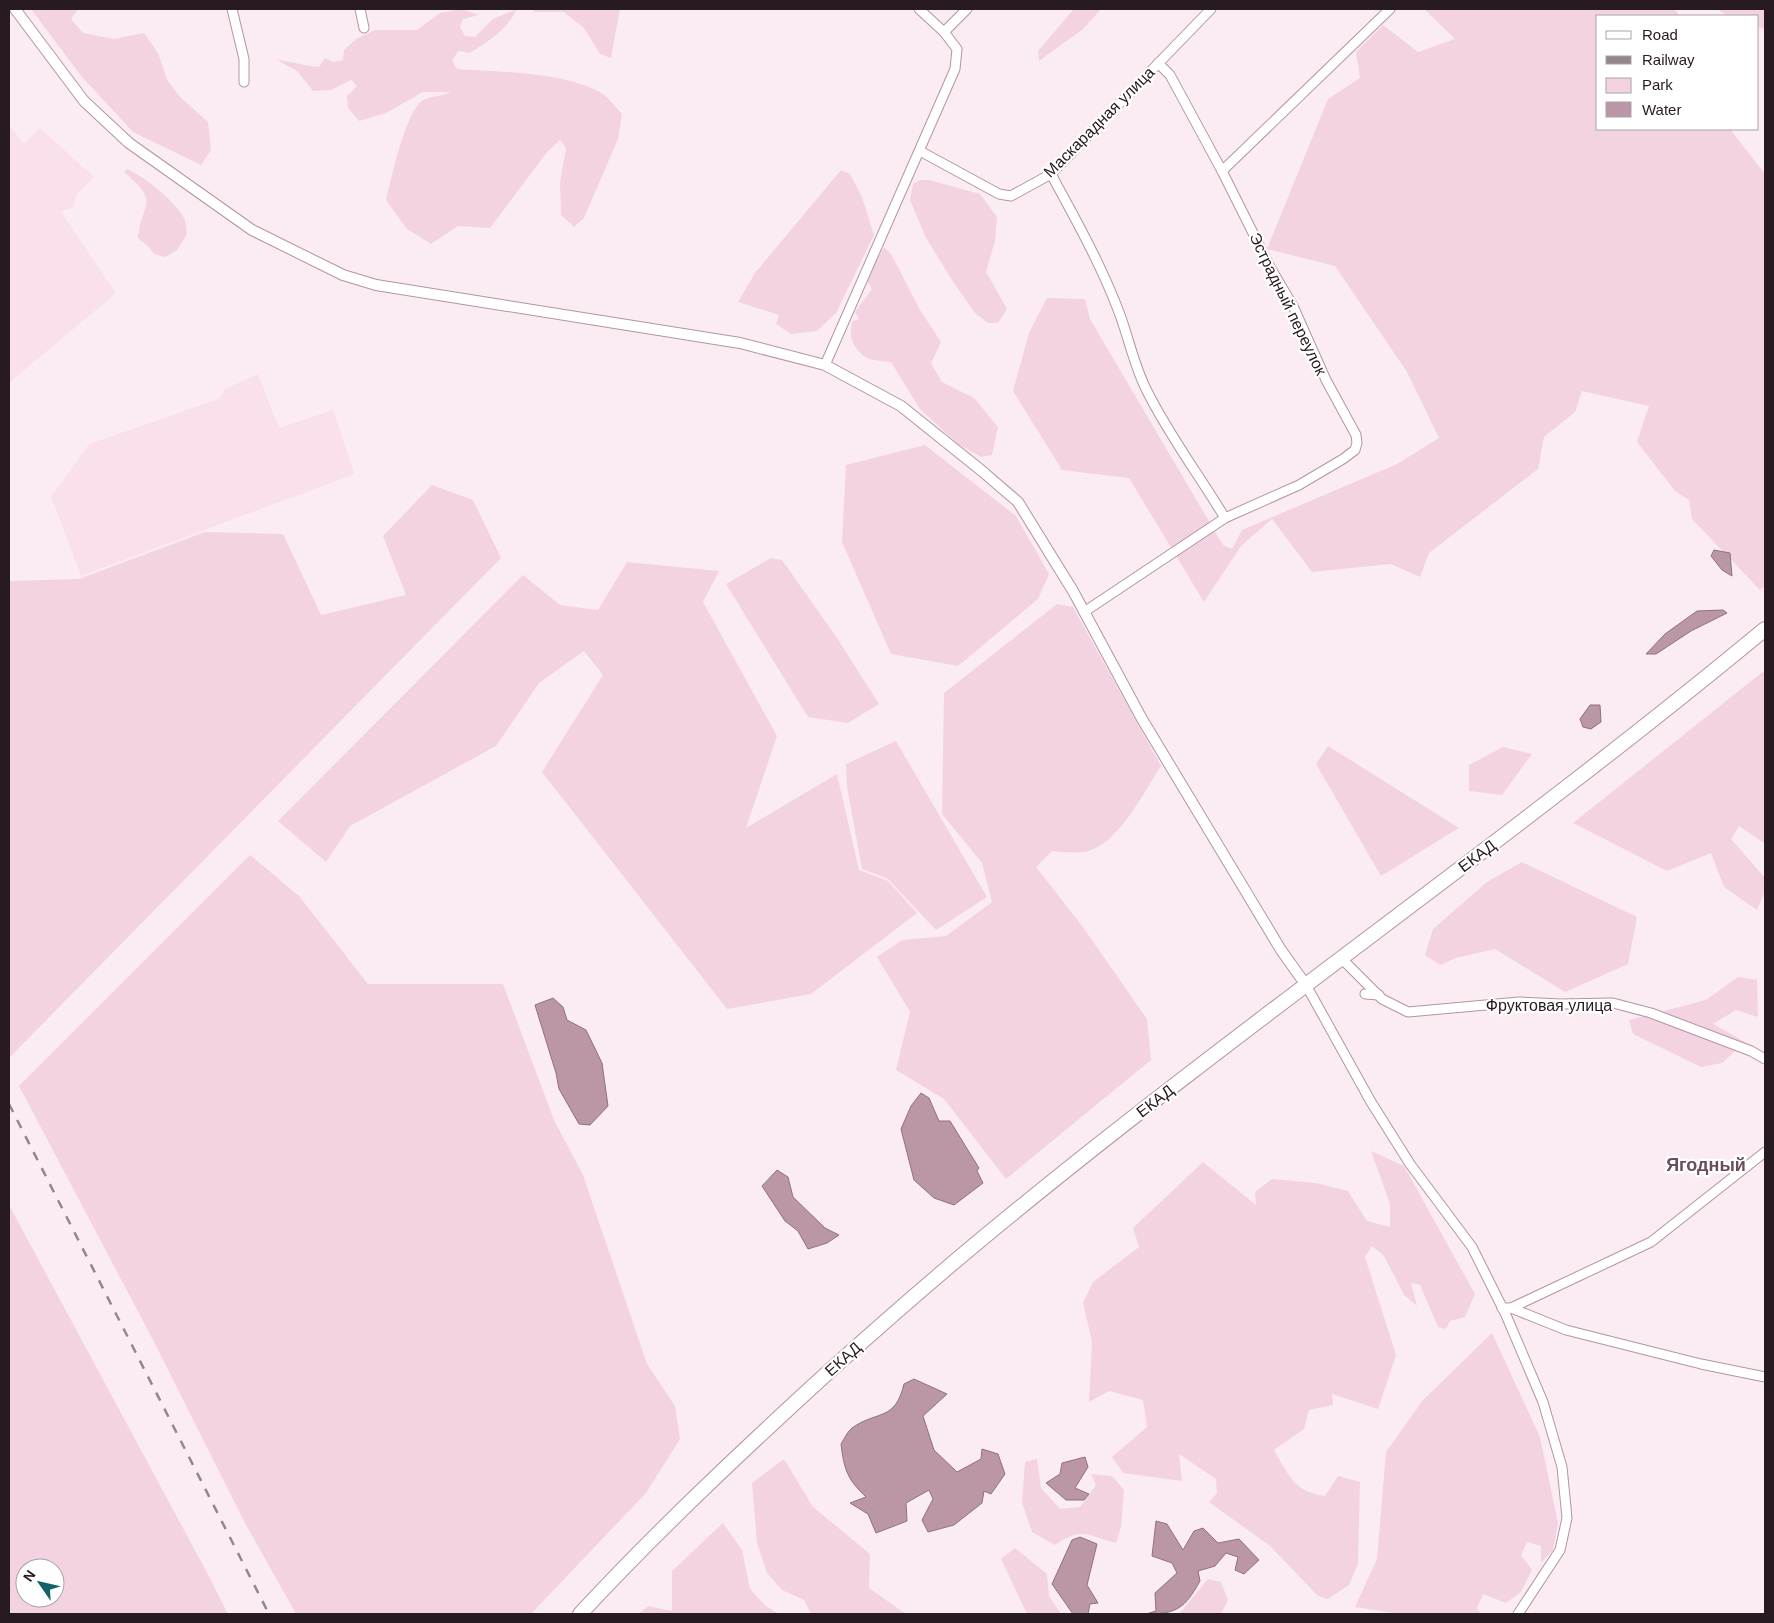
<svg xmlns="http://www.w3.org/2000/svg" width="1774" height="1623" viewBox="0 0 1774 1623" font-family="Helvetica,sans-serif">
<rect width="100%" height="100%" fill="#fbecf3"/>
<g fill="#fae0eb">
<path d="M9,125L24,144L40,128L94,177L78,193L73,207L61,212L116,293L9,383Z"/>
<path d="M258,374L279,428L333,410L355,474L81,576L51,497L89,444L219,399L225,389Z"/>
</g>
<g fill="#f3d3e1" fill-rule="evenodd">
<path d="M31,9H78L71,19L83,33L114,39L144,33L158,53L167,80L181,98L208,122L211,150L201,165L133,132L82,77Z"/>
<path d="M462,9L479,15L463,19L460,27L465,36L475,37L493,19L517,9C506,31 490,40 470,53L458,51L452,61L457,69C499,72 567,72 603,94C610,99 616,108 622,114L618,139L584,218L574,227L561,215L560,182L566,148L560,140L548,151L490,228L458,226L431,244L407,229L386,200C391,180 406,111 422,101C430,96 443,96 451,92H423L386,113L359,121L348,108L347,96L357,86L351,80L331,90L313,91L297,71L277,60C291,61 304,66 319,67L325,58L333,62L343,60L344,50L356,39L375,30H417L440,13Z"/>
<path d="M532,9H620L611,58L600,54L584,28L564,12H535Z"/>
<path d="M1074,9H1101L1083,29L1039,61L1038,51Z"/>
<path d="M1424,9H1675L1679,16H1598V129H1730L1765,174V586L1760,590L1692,519L1689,500L1675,491L1637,442L1649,406L1582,391L1575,412L1544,437L1538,469L1429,553L1420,577L1391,564L1312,572L1272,519L1241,546L1204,602L1129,478L1062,470L1013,391L1029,333L1047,298L1085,299L1090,319L1223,545L1232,549L1242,530L1397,464L1439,438L1407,372L1335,266L1267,249L1328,99L1360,78L1356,52L1383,25L1418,52L1455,39Z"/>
<path d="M1717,9H1765V29L1758,27V16H1728Z"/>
<path d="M127,169C145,177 174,200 184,218C186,222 186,229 187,234L177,250L165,257L154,254L149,247L138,238C142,201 161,203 124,172Z"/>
<path d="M841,170L850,174L862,197L874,235L836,313L817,331L791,334L776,324L779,315L738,302L755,273Z"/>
<path d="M920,180H929L980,194L997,217L995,241L986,272L1007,309L998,323H988L975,313L954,283L926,238L910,200L913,184Z"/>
<path d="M884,247L891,254L920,310L941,342L931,363L942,382L974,398L998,427L992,455L981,457L958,444L920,409L891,362C884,361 873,361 867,358C853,350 847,334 853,321L859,319L855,312L872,289L866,279Z"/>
<path d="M925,445L1016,516L1049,574L1038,599L958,666L891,654L842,542L846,465Z"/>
<path d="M432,485L473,500L501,558L9,1058V581L79,579L205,532L283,534L321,615L406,595L383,536Z"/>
<path d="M771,558L782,560L837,638L879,704L848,723L808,717L726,584Z"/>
<path d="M627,562L719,571L703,602L777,736L746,828L837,774L859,870L888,881L917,913L811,994L727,1009L542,772L603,675L584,651L539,683L496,746L350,826L326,862L278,821L523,575L560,605L598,610Z"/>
<path d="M1057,604L1073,607L1161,766C1144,792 1116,849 1083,852C1073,853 1062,852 1052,851L1036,867L1080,923L1147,1019L1151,1060L1006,1179L944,1099L896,1070L910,1012L877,957L902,940L946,936L992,902L982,863L942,814L944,693Z"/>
<path d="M1765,670V844L1739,826L1731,839L1765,878V891L1757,910L1724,887L1711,853L1667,871L1573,823Z"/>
<path d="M896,741L987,897L936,930L888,879L862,869L847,787L846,764Z"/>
<path d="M1328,746L1459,828L1381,876L1316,764Z"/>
<path d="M1503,747L1532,754L1502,795L1469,791V765Z"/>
<path d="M250,855L299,896L368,984H503L554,1120L583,1175L647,1364L675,1406L680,1439L646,1493L531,1614H296L245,1523L153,1340L19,1086Z"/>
<path d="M1522,862L1637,917L1628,964L1565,992L1495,949L1456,958L1440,965L1425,955L1433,929L1487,882Z"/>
<path d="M1738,977L1757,980L1758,1017L1736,1010L1713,1024L1745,1042L1722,1063L1701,1067L1633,1034L1629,1020L1706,1000Z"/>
<path d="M1371,1151L1404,1166L1475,1294L1465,1317L1450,1321L1446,1329L1438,1327L1420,1285L1411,1283L1417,1306L1404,1295L1384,1256L1372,1246L1365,1257L1396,1355L1378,1409L1332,1394L1333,1405L1309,1410L1304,1429L1274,1450C1288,1474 1294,1492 1325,1496L1338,1476L1360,1482L1358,1564L1349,1585L1328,1599L1318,1596L1270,1546L1209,1502L1217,1493L1216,1479L1179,1454L1182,1481L1123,1473L1112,1457L1147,1427L1143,1400L1109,1391L1089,1402L1092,1342L1083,1303L1093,1282L1139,1247L1133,1228L1203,1162L1256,1205L1255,1192L1272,1179L1316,1183L1348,1191L1367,1221L1390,1227V1204Z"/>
<path d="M9,1205L205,1569L228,1614H9ZM25,1568H55V1598H25Z"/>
<path d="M1492,1333L1540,1437L1558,1523L1553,1550L1541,1563V1546L1527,1542L1521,1555L1532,1570L1521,1592L1506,1603L1483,1594L1477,1608L1481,1614H1399L1355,1607L1377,1559L1386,1452L1423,1400Z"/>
<path d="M784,1459L813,1507L870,1554L869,1588L906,1614H811L804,1600L782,1590L767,1573L757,1543L752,1483Z"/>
<path d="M1037,1459L1041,1488L1060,1509L1080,1507L1096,1485L1091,1474L1112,1476L1124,1490L1121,1527L1116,1543C1087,1536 1083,1526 1055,1545L1032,1532L1022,1503L1025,1462Z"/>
<path d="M723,1523L742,1550L750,1589L766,1606L779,1614H639L648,1606L672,1611V1571Z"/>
<path d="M1015,1548L1047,1574L1049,1596L1061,1614H1027L1001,1559Z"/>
<path d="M1208,1579L1221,1582L1228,1600L1221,1614H1179Z"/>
</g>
<g fill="#bb96a7" stroke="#8f717e">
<path d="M1714,550L1730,553L1732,576L1722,570L1711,556Z"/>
<path d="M1723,610L1727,613L1691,631L1656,654H1646L1665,634L1697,611Z"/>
<path d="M1590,705H1600L1601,722L1591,729L1583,727L1580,719Z"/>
<path d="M553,998L563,1007L567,1020L586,1030L602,1063L608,1106L590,1125L579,1124L559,1089L556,1073L535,1005Z"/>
<path d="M921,1093L929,1098L939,1121H950L979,1168L977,1171L983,1183L954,1205L934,1198L914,1180L901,1129L911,1106Z"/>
<path d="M777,1170L788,1177L793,1197L825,1228L839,1235L827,1243L808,1249L798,1231L785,1221L762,1186Z"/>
<path d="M914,1379L947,1394L923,1416L934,1450L957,1472L981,1459L982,1449L998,1454L1005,1474L991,1494L984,1491L982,1503L954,1525L928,1532L922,1520L933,1499L929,1490L906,1503L907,1521L876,1533L868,1514L850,1503L866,1497C847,1479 844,1469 841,1444C844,1439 848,1431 852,1428C877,1410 895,1422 904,1384Z"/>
<path d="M1085,1457L1088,1467L1075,1488L1089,1494L1084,1500H1066L1046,1483L1060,1474L1062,1463Z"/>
<path d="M1156,1521L1167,1524L1183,1550L1194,1531L1203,1528L1218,1543L1239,1539L1259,1560L1244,1574L1235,1570L1238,1557L1226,1553L1215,1566L1198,1571L1200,1581C1185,1608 1177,1614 1146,1614L1156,1611L1155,1593L1177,1573L1172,1563L1152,1556Z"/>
<path d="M1080,1537L1097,1544L1087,1585L1098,1603L1090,1604L1088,1614H1073L1052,1584L1072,1540Z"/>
</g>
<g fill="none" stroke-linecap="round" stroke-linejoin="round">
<g stroke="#b494a2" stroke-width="11">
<g id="minor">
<path d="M232,9L244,59V82"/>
<path d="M360,9L364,28"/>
<path d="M944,32L967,9"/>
<path d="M1158,63L1170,75L1222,171L1390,9"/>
<path d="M920,151L999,194L1011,196L1051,174L1211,9"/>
<path d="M1051,174C1075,218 1099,261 1117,307C1128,334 1133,363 1146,389C1168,434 1199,475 1225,518"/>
<path d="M825,365L955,69L957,49L944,32L919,9"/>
<path d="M1084,612L1225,518L1299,485L1343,459L1355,450L1357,443L1356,435L1326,380L1293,306L1270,267L1222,171"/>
<path d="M1342,959L1382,999L1408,1012L1519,1002L1561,1004L1613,1003L1651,1013L1751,1051L1765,1059"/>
<path d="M1306,985L1371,1102L1410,1164L1472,1247L1506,1315L1543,1402L1562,1467L1567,1518L1560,1550L1518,1614"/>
<path d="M1365,994L1379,995"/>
<path d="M1502,1308H1511L1651,1242L1765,1152"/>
<path d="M1511,1308L1566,1330L1701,1364L1765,1377"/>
</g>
</g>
<g stroke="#b494a2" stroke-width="12">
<path id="tertiary" d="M15,9L84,101L129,143L252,230L343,275L376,285L740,343L825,365L901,406L982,471L1018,502L1073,591L1142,719L1281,950L1306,985"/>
</g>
<g stroke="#b494a2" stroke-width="16">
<path id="trunk" d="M580,1614C657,1531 740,1453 824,1376C885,1321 948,1266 1012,1214C1258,1013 1520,832 1765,629"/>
</g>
<use href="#minor" stroke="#fff" stroke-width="9"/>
<use href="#tertiary" stroke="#fff" stroke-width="10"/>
<use href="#trunk" stroke="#fff" stroke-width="14"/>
<path stroke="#94868c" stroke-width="2.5" stroke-dasharray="9 9" stroke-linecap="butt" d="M9,1104L269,1614"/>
</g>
<g text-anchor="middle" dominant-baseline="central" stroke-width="4.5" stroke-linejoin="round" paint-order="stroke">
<g font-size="16" fill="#271a20" stroke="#fff">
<text transform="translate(1099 122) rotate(-45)">Маскарадная улица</text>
<text transform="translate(1288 304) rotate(64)">Эстрадный переулок</text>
<text transform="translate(1477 856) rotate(-37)">ЕКАД</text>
<text x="1549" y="1005">Фруктовая улица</text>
<text transform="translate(1155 1101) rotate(-38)">ЕКАД</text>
<text transform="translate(843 1359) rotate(-42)">ЕКАД</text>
</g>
<g font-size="18" font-weight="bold" fill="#6b4e5b" stroke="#fff">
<text x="1706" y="1165">Ягодный</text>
</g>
</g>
<rect width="1774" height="1623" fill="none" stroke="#271a20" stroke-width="20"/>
<rect x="1596" y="15" width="162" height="115" fill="#ffffff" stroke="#a9a3a6"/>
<rect x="1606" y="31" width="25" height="8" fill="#ffffff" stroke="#a9a3a6"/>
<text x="1642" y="40" font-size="15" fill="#271a20">Road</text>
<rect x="1606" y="56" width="25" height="8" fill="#94868c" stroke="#a9a3a6"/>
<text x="1642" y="65" font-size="15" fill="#271a20">Railway</text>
<rect x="1606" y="78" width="25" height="15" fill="#f3d3e1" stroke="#a9a3a6"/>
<text x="1642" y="90" font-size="15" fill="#271a20">Park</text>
<rect x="1606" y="102" width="25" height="15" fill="#bb96a7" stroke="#a9a3a6"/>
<text x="1642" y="115" font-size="15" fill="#271a20">Water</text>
<g transform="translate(40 1583) rotate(304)"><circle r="24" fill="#ffffff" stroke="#a9a3a6"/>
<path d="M0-4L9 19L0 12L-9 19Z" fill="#136366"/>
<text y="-8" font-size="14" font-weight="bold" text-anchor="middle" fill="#271a20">N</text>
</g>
</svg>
